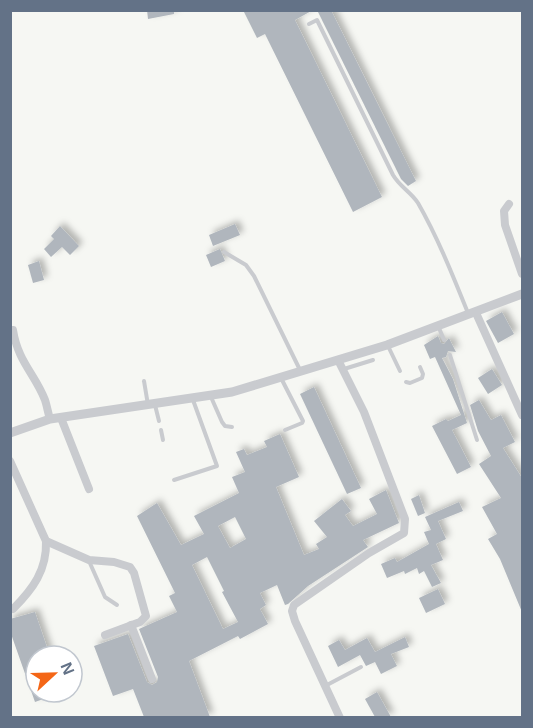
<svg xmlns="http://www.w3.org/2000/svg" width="533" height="728" viewBox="0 0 533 728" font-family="Arial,sans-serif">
<defs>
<filter id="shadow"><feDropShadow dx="4" dy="-4" stdDeviation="3" flood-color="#0004"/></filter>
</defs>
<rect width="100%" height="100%" fill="#f6f7f3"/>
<g fill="#b0b6bd" fill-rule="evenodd" filter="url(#shadow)">
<path d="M147,10H174V14L148,19Z"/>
<path d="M243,10H313L295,20L382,197L353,212L265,34L257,38Z"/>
<path d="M317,10H331L416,181L408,186L401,179Z"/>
<path d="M235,224L240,235L213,246L209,235Z"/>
<path d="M60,226L79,246L70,255L62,247L51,257L44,249L54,239L51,236Z"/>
<path d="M220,249L225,261L211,267L206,255Z"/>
<path d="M39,261L44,280L33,283L28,265Z"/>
<path d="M502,312L514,334L498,343L486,321Z"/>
<path d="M438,336L441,343L444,344L449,338L456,352L448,351L446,357L442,358L453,379L467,423L452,430L471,467L457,474L432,426L446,419L448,421L461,415L435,357L430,359L424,345Z"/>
<path d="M492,369L502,385L488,394L478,378Z"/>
<path d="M314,387L361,488L347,494L300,394Z"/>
<path d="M479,400L491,420L501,415L515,442L503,448L522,478V612L500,559L488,539L497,534L482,507L501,498L479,464L491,456L478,431L470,405Z"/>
<path d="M280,434L299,477L276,487L304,555L319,549L316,544L327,537L314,521L342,499L351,511L345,515L353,526L377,514L369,499L386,490L399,523L363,540L368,547L308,586L288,604L285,605L277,585L260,593L266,605L260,609L268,624L240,639L238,636L189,661L210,717H144L133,689L113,696L94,646L128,634L147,682L152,685L157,682L158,677L139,629L177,612L169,596L175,593L137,516L157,503L181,545L204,534L194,516L239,493L232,477L245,472L236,452L244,449L247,455L267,447L264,441ZM235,517L246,539L230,548L218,526ZM207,557L224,591L222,592L238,622L223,629L192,565Z"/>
<path d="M419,495L425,513L418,516L411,499Z"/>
<path d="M459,502L463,511L438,521L446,539L436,544L443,560L431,565L441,583L432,587L424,571L419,574L417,568L405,574L404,571L387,578L381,564L395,558L397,562L429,544L424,532L431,530L425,517Z"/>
<path d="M438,589L445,604L426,613L419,598Z"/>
<path d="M35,612L50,656H32L36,668V692L60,693L35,702L10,631V619Z"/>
<path d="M405,637L409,647L391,654L397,666L381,674L375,662L366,666L360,655L338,667L328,646L339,640L345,650L367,638L375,652Z"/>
<path d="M377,692L391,717H375L365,699Z"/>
</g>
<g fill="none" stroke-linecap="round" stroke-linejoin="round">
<g stroke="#c9cbcf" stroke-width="4">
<path d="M309,24L317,20L393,175C400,187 411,192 418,203C438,238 453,276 468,313"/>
<path d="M224,252L246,265L254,276L300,370"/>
<path d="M439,328L444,340"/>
<path d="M388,346L400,371"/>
<path d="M450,355L477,440"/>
<path d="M344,369L373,360"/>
<path d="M281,378L303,421L302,423L285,430"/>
<path d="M144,381L148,405"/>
<path d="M406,382L410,383L422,378L423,374L420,367"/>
<path d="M211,397L222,422L225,426L232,427"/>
<path d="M155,405L159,421"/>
<path d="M161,430L163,440"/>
<path d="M174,480L217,466L193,400"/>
<path d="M89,561L105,597L117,605"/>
<path d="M325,686L361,667"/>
</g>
<g stroke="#c9cbcf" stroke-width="8">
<path d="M509,204L504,211L505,225L522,274"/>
<path d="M476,313L522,415"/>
<path d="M13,330C18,362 35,374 45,400C47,406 48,413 50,419"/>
<path d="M338,360L364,412L405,519L404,533L369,553L294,605L292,611L295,621L340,718"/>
<path d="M61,418L89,489"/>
<path d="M10,461L46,541L89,560L114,562L130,567L134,573L146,616L140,622L105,635"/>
<path d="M13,609C33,589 47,570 46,541"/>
<path d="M131,625L152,679"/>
</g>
<path stroke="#c9cbcf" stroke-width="9" d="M10,433L50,419L232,392L387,345L522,294"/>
</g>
<rect width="533" height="728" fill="none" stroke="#637287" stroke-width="24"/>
<g transform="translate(54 674) rotate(68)"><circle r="28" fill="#ffffff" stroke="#c1c7cf" stroke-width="1.5"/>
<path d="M0-4.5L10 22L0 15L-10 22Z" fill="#f46616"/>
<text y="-9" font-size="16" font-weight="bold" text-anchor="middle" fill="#637287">N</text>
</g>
</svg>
